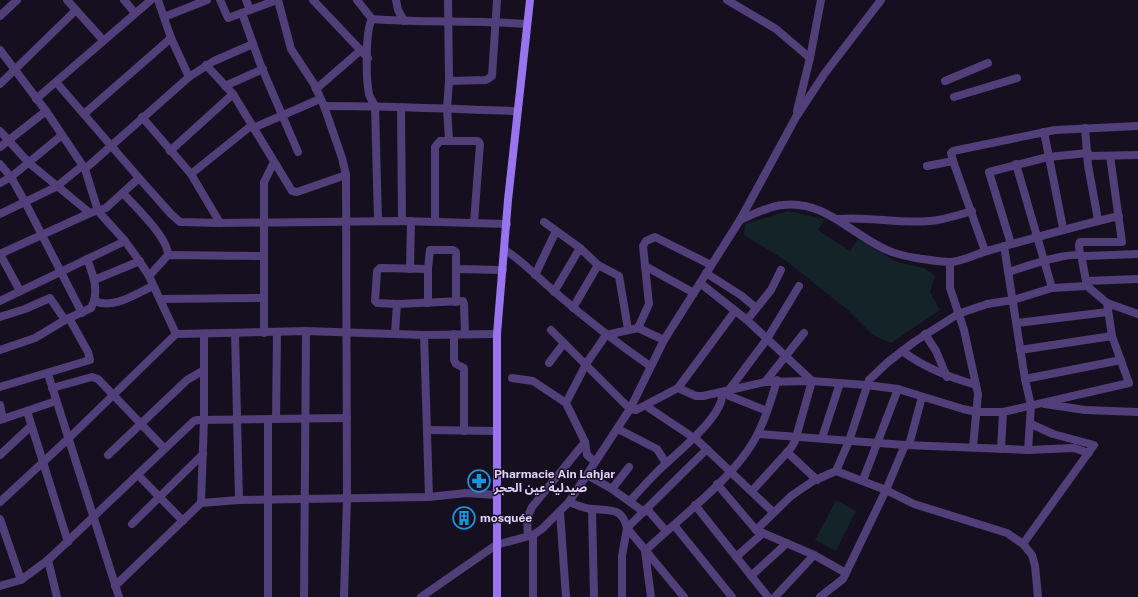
<svg xmlns="http://www.w3.org/2000/svg" width="1138" height="597" viewBox="0 0 1138 597" font-family="'Public Sans','Noto Sans Arabic',sans-serif">
<rect width="100%" height="100%" fill="#160f1f"/>
<g fill="#132328">
<path d="M788,211L825,219L818,230L850,251L858,239L897,262L924,268L935,276L930,292L940,310L891,343L873,335L849,311L815,284L785,260L744,235L745,224Z"/>
<path d="M836,500L856,511L836,551L815,540Z"/>
</g>
<g fill="none" stroke-linecap="round" stroke-linejoin="round">
<g stroke="#513f79" stroke-width="8">
<path d="M67,0L103,40"/>
<path d="M124,0L135,13"/>
<path d="M158,0L171,38L189,77"/>
<path d="M220,0L228,18L277,0"/>
<path d="M246,0L250,10"/>
<path d="M278,0L291,49L314,84L324,106L342,158L346,175L347,498L344,597"/>
<path d="M313,0L368,58"/>
<path d="M357,0L372,19C424,23 475,20 527,24"/>
<path d="M396,0L398,10L404,21"/>
<path d="M448,0L449,81L447,108L449,140"/>
<path d="M727,0L776,29L810,58"/>
<path d="M242,13L261,66L298,152"/>
<path d="M0,16L17,0"/>
<path d="M164,17L207,0"/>
<path d="M372,19C365,31 366,80 369,94C370,98 373,102 375,106L378,221"/>
<path d="M0,50L46,111L85,169L98,211L125,241L138,259L149,276L176,334"/>
<path d="M206,65L233,94L292,191L297,192L346,175"/>
<path d="M449,81L486,80L492,76L497,0"/>
<path d="M945,81L988,63"/>
<path d="M56,82L139,178L171,214L180,222L220,223L402,221L507,224"/>
<path d="M0,84L76,10"/>
<path d="M225,86L263,69"/>
<path d="M316,89L361,50"/>
<path d="M954,97L1017,78"/>
<path d="M36,99L151,0"/>
<path d="M324,106C388,106 453,109 517,111"/>
<path d="M401,108L402,221"/>
<path d="M797,111L810,58L821,0"/>
<path d="M84,114L171,38"/>
<path d="M142,117L191,174L220,223"/>
<path d="M253,128L320,99"/>
<path d="M1085,128L1088,165L1098,220"/>
<path d="M0,131L29,163L90,213"/>
<path d="M1044,132L1063,228"/>
<path d="M0,147L46,111"/>
<path d="M170,151L233,94"/>
<path d="M1088,156L1138,155"/>
<path d="M0,164L11,177L25,202L82,313"/>
<path d="M1016,164L1052,288"/>
<path d="M927,166L953,161"/>
<path d="M85,169L189,77L214,61L253,44"/>
<path d="M191,174L252,125"/>
<path d="M0,183L11,177L62,135"/>
<path d="M123,193C135,207 168,237 168,255"/>
<path d="M0,214L56,187L82,166"/>
<path d="M838,219C868,216 899,224 930,221C944,220 958,215 972,211"/>
<path d="M740,220C754,214 769,206 783,205C825,200 852,235 887,250C902,257 933,261 949,262C962,262 975,254 987,251C1031,239 1075,226 1119,216"/>
<path d="M435,222V147L440,141H478L480,144L474,222"/>
<path d="M544,222L580,248L598,265L619,276L628,329"/>
<path d="M1011,244L989,172L1048,157L1088,153"/>
<path d="M1004,246L1025,379L1031,406L1028,450"/>
<path d="M505,250C524,262 539,279 556,293C586,319 617,343 650,366"/>
<path d="M985,251L953,161L951,153L953,151L1055,130L1138,126"/>
<path d="M0,254L90,213L106,208L139,178"/>
<path d="M0,254L20,291"/>
<path d="M1080,254L1079,245L1080,242H1122L1110,156"/>
<path d="M1138,254L1085,256L1082,260L1087,286L1107,303L1138,314"/>
<path d="M950,262V288L964,330L978,394L973,447"/>
<path d="M645,266L694,293"/>
<path d="M410,269L411,221"/>
<path d="M428,269L430,250H453L456,252V302"/>
<path d="M456,269L503,270"/>
<path d="M1008,272C1022,268 1074,249 1083,257"/>
<path d="M706,273L742,296L756,308"/>
<path d="M535,275L556,231"/>
<path d="M149,276L168,255L264,256"/>
<path d="M94,280L140,261"/>
<path d="M1086,281L1138,279"/>
<path d="M700,283L747,320L812,381L795,441L791,448L752,491"/>
<path d="M554,292L580,248"/>
<path d="M160,299L264,298"/>
<path d="M0,301L125,241"/>
<path d="M95,301C113,310 137,293 153,286"/>
<path d="M397,304L377,303L375,301L377,271L380,268L428,269V303"/>
<path d="M573,308L598,265"/>
<path d="M0,317L25,309L50,298L65,320"/>
<path d="M747,320L771,290L781,270"/>
<path d="M1017,323L1108,312"/>
<path d="M638,328L649,304L643,246L646,241L655,237L711,265"/>
<path d="M551,330L630,409L636,410L678,388L735,311"/>
<path d="M235,333L239,500"/>
<path d="M264,333V182L274,162"/>
<path d="M395,333L397,304L463,301L464,304L465,334"/>
<path d="M454,334V360L456,364L464,368V431"/>
<path d="M925,334L936,351L947,377"/>
<path d="M424,335L429,497"/>
<path d="M0,350L35,338L65,320L91,308C100,292 93,274 87,259"/>
<path d="M1020,350L1112,336"/>
<path d="M902,351C925,368 949,377 976,385"/>
<path d="M549,363L564,343"/>
<path d="M48,374L119,597"/>
<path d="M512,378L533,381L566,403"/>
<path d="M1025,379L1121,360"/>
<path d="M765,382L804,333"/>
<path d="M0,387L90,360L88,352L69,318"/>
<path d="M52,388L92,377L98,379L164,448"/>
<path d="M678,388L696,396H703L765,382L812,381L866,385L898,389L963,409L977,412H1003L1129,383L1112,336L1107,303"/>
<path d="M1045,404L1085,410L1138,412"/>
<path d="M0,405L3,419"/>
<path d="M646,406L697,440L773,512"/>
<path d="M27,411L68,542"/>
<path d="M767,411L732,397L729,396V390L767,339L799,286"/>
<path d="M276,419L277,332"/>
<path d="M0,420L56,401"/>
<path d="M618,429L657,449L666,463"/>
<path d="M427,430L497,431"/>
<path d="M758,434L905,445L1028,450L1074,448L1089,453"/>
<path d="M822,438L840,383"/>
<path d="M909,445L922,397"/>
<path d="M1001,449L1003,412"/>
<path d="M787,452L817,480"/>
<path d="M0,455L31,426"/>
<path d="M108,455L187,380L204,370"/>
<path d="M595,462L587,455L585,442L566,403L586,364L606,335L638,328L664,340"/>
<path d="M836,471L886,490L914,504L1007,533L1023,544L1032,555L1035,566L1038,597"/>
<path d="M138,475L183,521"/>
<path d="M587,475L612,489L644,512"/>
<path d="M863,480L898,389"/>
<path d="M717,484L756,530L814,555L846,573"/>
<path d="M612,489L629,467"/>
<path d="M630,501C639,491 648,481 657,472C673,456 725,416 722,393"/>
<path d="M0,502L68,439L176,334L306,331L424,335L497,334"/>
<path d="M569,502C577,505 585,509 593,509C611,511 622,507 627,528L684,597"/>
<path d="M201,503L204,419V334"/>
<path d="M695,505L768,597"/>
<path d="M592,509L594,597"/>
<path d="M647,509L666,531"/>
<path d="M560,512L566,597"/>
<path d="M0,519L21,580"/>
<path d="M132,524L203,454"/>
<path d="M674,525L732,597"/>
<path d="M756,530L791,496L813,481L836,471L849,441L869,380L888,362L914,342L958,314L987,304L1013,300L1052,288L1087,286"/>
<path d="M533,535V597"/>
<path d="M528,536L527,518L532,507L585,442"/>
<path d="M1023,544L1094,445L1053,434L1031,424"/>
<path d="M736,557L763,533"/>
<path d="M48,560L57,597"/>
<path d="M751,576L787,543"/>
<path d="M0,586L21,580L48,560L194,421L198,420L347,418"/>
<path d="M115,586L201,503L239,500L429,497L466,493L496,495"/>
<path d="M268,597V419"/>
<path d="M304,597L306,331"/>
<path d="M421,597L496,545L533,535L542,529L569,502L630,409L664,340L740,220L796,117L825,73L881,0"/>
<path d="M622,597V556L627,528L707,449"/>
<path d="M651,597L645,551C679,518 736,477 757,435C766,418 772,398 777,380"/>
<path d="M775,597L814,555"/>
<path d="M820,597L843,579L886,490L905,445"/>
</g>
<path stroke="#9874ef" stroke-width="8" d="M497,597V334L508,200L530,0"/>
</g>
<defs>
<g id="pharmacy-ring" transform="scale(1.15)"><circle r="9.5" fill="#160f1f" stroke="#1995de" stroke-width="1.5"/><path d="M-2-6h4v4h4v4h-4v4h-4v-4h-4v-4h4Z" fill="#1995de"/></g>
<g id="building-ring" transform="scale(1.15)"><circle r="9.5" fill="#160f1f" stroke="#1995de" stroke-width="1.5"/><path d="M-4-6H4V6H1V3H-1V6H-4ZM-2.5-4.3h1.7v1.8h-1.7ZM.8-4.3h1.7v1.8H.8ZM-2.5-1h1.7V.8h-1.7ZM.8-1h1.7V.8H.8Z" fill="#1995de"/></g>
</defs>
<g fill-rule="evenodd">
<use href="#pharmacy-ring" x="479" y="481"/>
<use href="#building-ring" x="464" y="518"/>
</g>
<g text-anchor="middle" dominant-baseline="central" stroke-width="3" stroke-linejoin="round" paint-order="stroke">
<g font-size="12" font-weight="bold" fill="#e1d2fa" stroke="#160f1f" text-anchor="start">
<text x="494" y="474">Pharmacie Ain Lahjar<tspan x="494" dy="14">صيدلية عين الحجر</tspan></text>
<text x="480" y="518">mosquée</text>
</g>
</g>
</svg>
